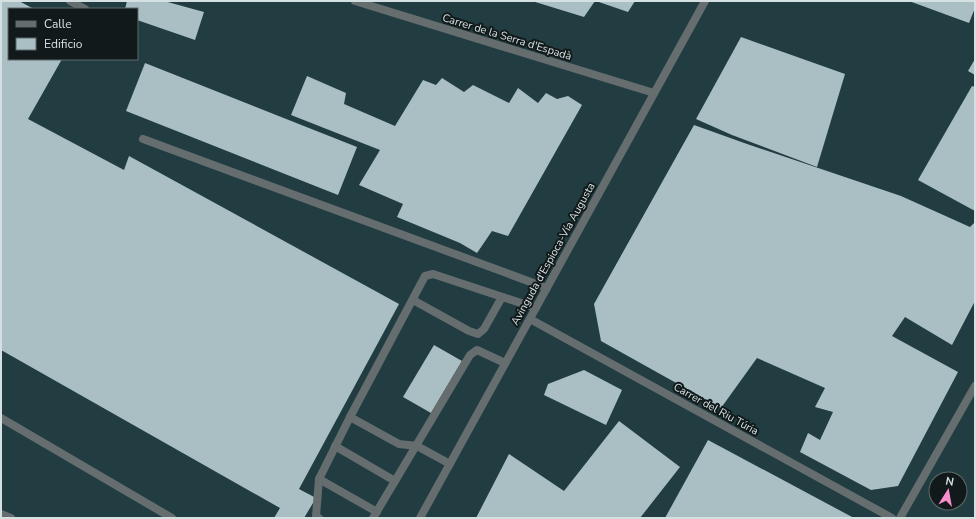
<svg xmlns="http://www.w3.org/2000/svg" width="976" height="519" viewBox="0 0 976 519" font-family="'Nunito Sans',sans-serif">
<rect width="100%" height="100%" fill="#203336"/>
<path fill="#213d42" fill-rule="evenodd" d="M1,1H975V518H1ZM9,9H137V59H9ZM936,479H960V503H936Z"/>
<g fill="#a9bfc3">
<path d="M1,1H19L34,9H9V59H62L28,119L124,170L129,156L399,304L299,489L316,498L304,518H274L280,508L1,350Z"/>
<path d="M127,1H164L204,12L195,40L137,20V9H125Z"/>
<path d="M532,1H595L584,17Z"/>
<path d="M596,1H635L628,12Z"/>
<path d="M909,1H975V8L969,23Z"/>
<path d="M741,37L845,74L817,167L732,135L696,119Z"/>
<path d="M975,59V75L968,71Z"/>
<path d="M145,63L357,147L338,195L126,111Z"/>
<path d="M307,76L346,93L344,104L395,126L423,80L436,85L442,78L464,92L473,85L509,103L518,88L538,103L546,93L557,99L568,96L582,105L508,236L492,231L477,253L460,243L397,217L403,204L359,185L380,150L291,115Z"/>
<path d="M972,86L975,87V211L918,180Z"/>
<path d="M694,125L747,144L901,196L970,227L975,222V301L952,345L905,317L892,336L958,372L898,486L871,490L800,452L808,433L820,440L833,412L815,407L825,388L757,358L721,408L601,341L594,304Z"/>
<path d="M434,345L462,361L431,413L403,397Z"/>
<path d="M584,370L622,390L606,425L544,395L548,384Z"/>
<path d="M619,421L680,467L640,518H476L509,454L564,491Z"/>
<path d="M708,440L854,518H665Z"/>
</g>
<g fill="none" stroke-linecap="round" stroke-linejoin="round">
<g stroke="#656d6f" stroke-width="8">
<path d="M70,1L85,9"/>
<path d="M143,139L547,288"/>
<path d="M413,300L469,331L478,334L484,329L502,297"/>
<path d="M350,417L425,276L433,274L536,308"/>
<path d="M1,418L172,518"/>
<path d="M335,446L395,481"/>
<path d="M319,479L377,512"/>
<path d="M319,518L316,516L319,479L350,417L399,444L417,446L450,464"/>
<path d="M373,518L470,355L477,350L505,363"/>
</g>
<g stroke="#656d6f" stroke-width="8">
<path d="M355,1L654,93"/>
<path d="M530,319L892,518"/>
<path d="M1,514L11,518"/>
<path d="M900,518L975,386"/>
</g>
<path stroke="#656d6f" stroke-width="8" d="M420,518L705,1"/>
</g>
<g text-anchor="middle" dominant-baseline="central" stroke-width="4" stroke-linejoin="round" paint-order="stroke">
<g font-size="11" fill="#d5e0e2" stroke="#11191a">
<text transform="translate(507 37) rotate(17)">Carrer de la Serra d'Espadà</text>
<text transform="translate(553 254) rotate(-61)">Avinguda d'Espioca-Vía Augusta</text>
<text transform="translate(716 409) rotate(29)">Carrer del Riu Túria</text>
</g>
</g>
<rect width="976" height="519" fill="none" stroke="#d5e0e2" stroke-width="4"/>
<rect x="8" y="8" width="130" height="52" fill="#11191a" stroke="#5f696a"/>
<rect x="16" y="21" width="20" height="6" fill="#656d6f" stroke="#5f696a"/>
<text x="44" y="28" font-size="12" fill="#d5e0e2">Calle</text>
<rect x="16" y="38" width="20" height="12" fill="#a9bfc3" stroke="#5f696a"/>
<text x="44" y="48" font-size="12" fill="#d5e0e2">Edificio</text>
<g transform="translate(948 491) rotate(11)"><circle r="19" fill="#11191a" stroke="#5f696a"/>
<path d="M0-3L7 15L0 10L-7 15Z" fill="#f98fca"/>
<text y="-6" font-size="11" font-weight="bold" text-anchor="middle" fill="#d5e0e2">N</text>
</g>
</svg>
